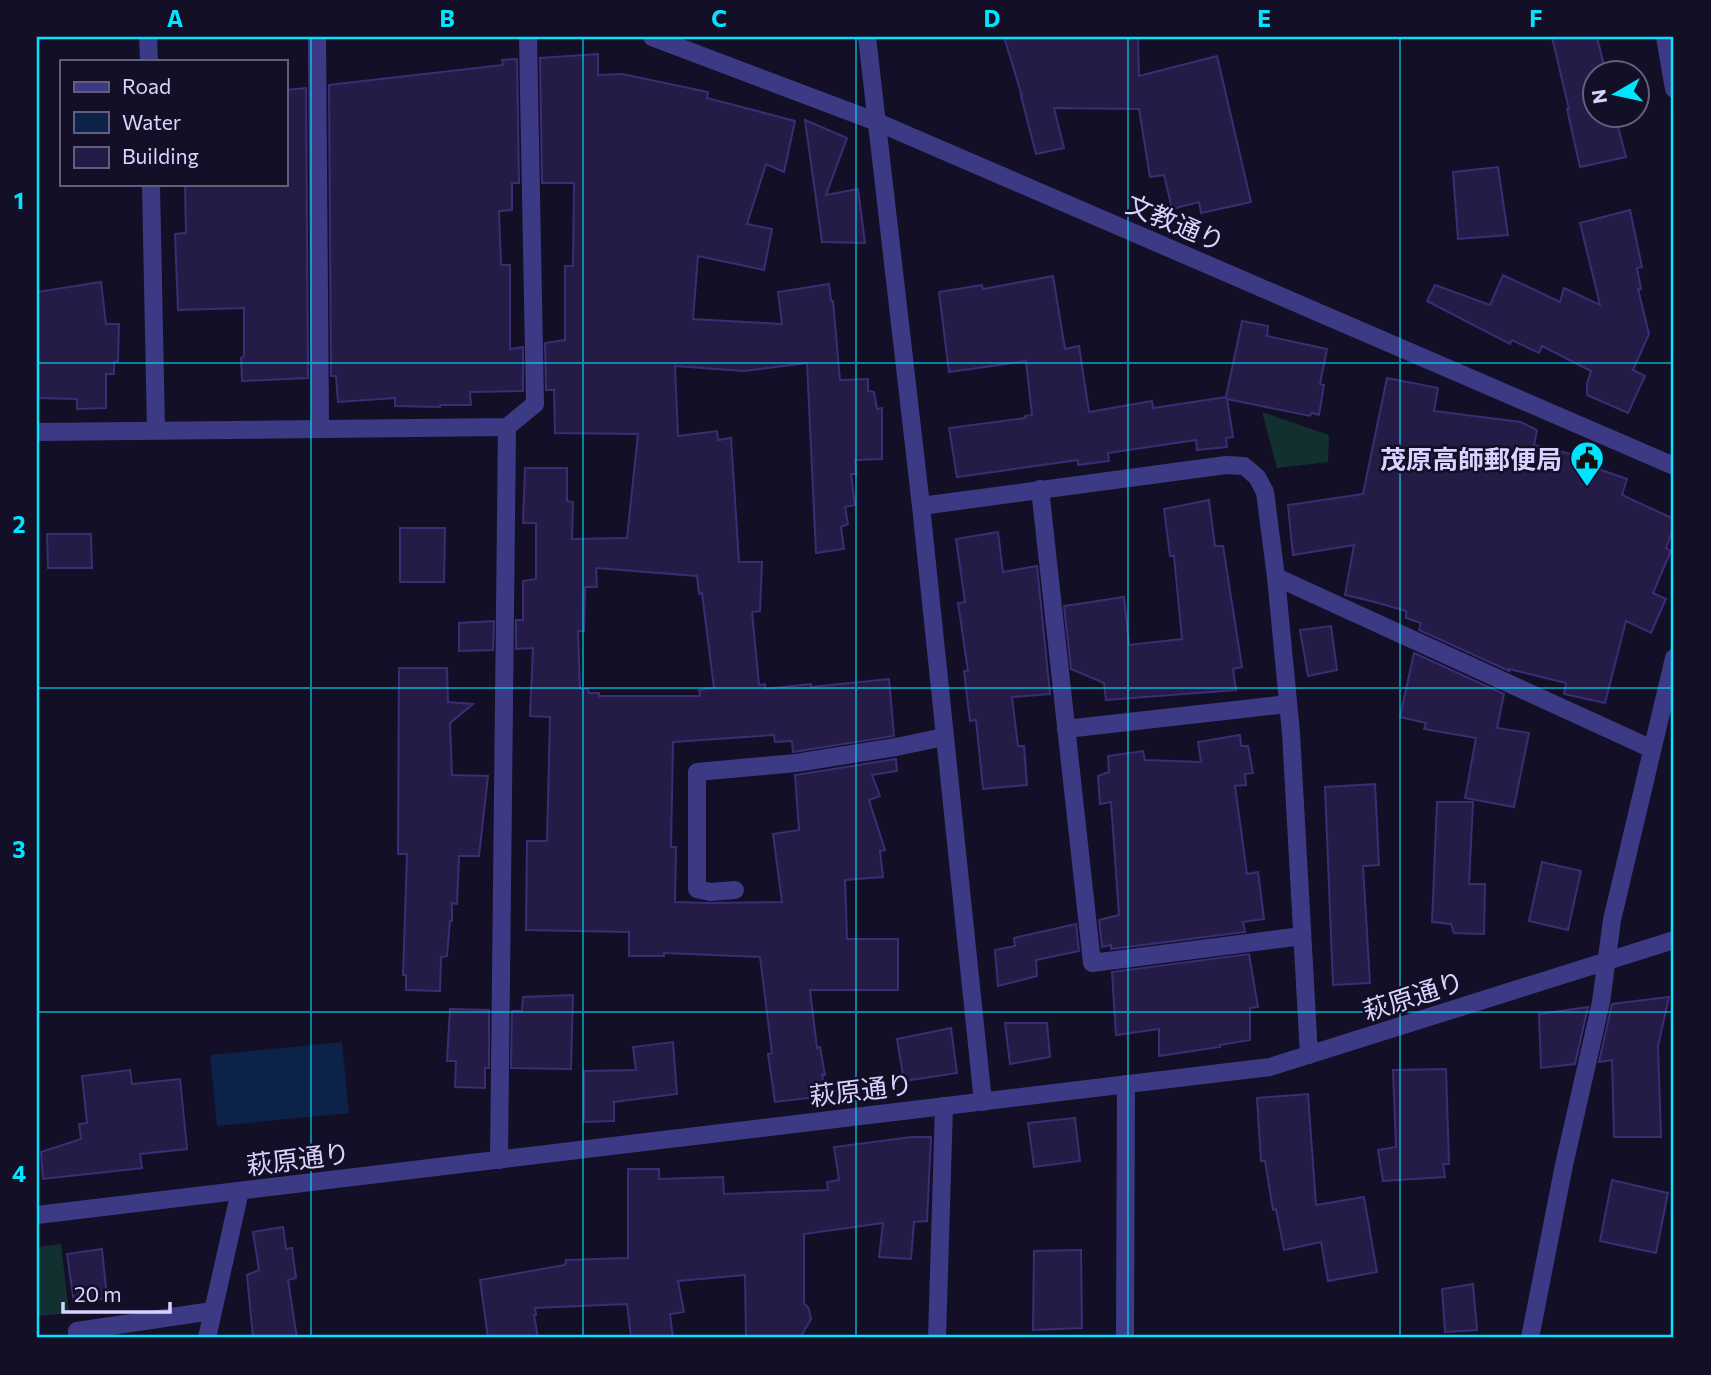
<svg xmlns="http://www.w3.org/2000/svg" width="1711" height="1375" viewBox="0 0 1711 1375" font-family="Commissioner,'Noto Sans JP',sans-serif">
<rect width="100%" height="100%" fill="#130f26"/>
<g fill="#12302f">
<path d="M1262,412L1329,435L1328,462L1277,468Z"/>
<path d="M61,1244L69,1313L37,1316V1247Z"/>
</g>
<path fill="#0c2248" d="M342,1042L349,1113L217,1126L210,1055Z"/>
<g fill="#241b47" stroke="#3b2d73" stroke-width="2" fill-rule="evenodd">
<path d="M1004,37H1138L1139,76L1217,56L1251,202L1201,213L1199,202L1172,209L1164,175L1150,177L1139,109L1054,108L1064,148L1036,154L1021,96H1022Z"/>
<path d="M1552,37H1597L1606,74H1595V116H1615L1626,157L1580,167L1567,109H1569Z"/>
<path d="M598,54V75L622,74L708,92L707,98L795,121L784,172L766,164L747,224L772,229L764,270L698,256L693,319L782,324L778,292L829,284L831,301H833L840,380L868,379V391L874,392L877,409L882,408V459L855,460L856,474H851L855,505L845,507L848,524L841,527L844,549L816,553L807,363L744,371L675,366L678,436L717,431L718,440L731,438L739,562H762L760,611L752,612L759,685L765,684V689L811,684V687L889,679L894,736L793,752L792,741L775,742L774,735L673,742L671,847H676L675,902L710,903L782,902L773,834L799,830L795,775L896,759L897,771L872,775L880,796L869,800L885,850L880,851L883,877L845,880L847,939H898V990H810L817,1048L820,1047L825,1075H822L826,1096L775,1102L768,1054L772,1053L760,957L664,953V956H629V932L526,930L527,841H547L550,717L530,716L533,648L516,649V620H523V581L536,579V523H523L525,468H567V501L573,502L572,539L627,538L638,434L555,433L554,390H546L545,343L565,340V266H573L574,183H542L540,58ZM596,568L697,576L699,594L702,593L714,688L699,690L700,696H599V693H589L588,689H580L578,631H584L585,587H597Z"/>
<path d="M517,59L519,183H512V210L499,211L501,265H510V349L523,347V391L470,392L471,405H440V407L395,406V398L338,402L336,376H331L329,85L503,65L502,60Z"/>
<path d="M306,88L308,378L242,381L241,358L244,356V308L178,310L175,234L186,233L185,184H285V90Z"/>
<path d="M805,120L847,138L826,195L858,189L865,243L822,242Z"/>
<path d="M1498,167L1508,235L1458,239L1453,172Z"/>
<path d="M1630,210L1642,267L1637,268L1641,289H1638L1649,334L1633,370L1645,376L1628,413L1587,395V384L1591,371L1542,346L1539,353L1512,340L1510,344L1427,301L1435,285L1490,305L1503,275L1560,302L1564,288L1600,305L1580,223Z"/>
<path d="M1053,276L1065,349L1079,346L1089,412L1152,401L1153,408L1226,397L1242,321L1268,326L1267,336L1327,349L1320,384L1324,385L1319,415L1312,413L1310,416L1227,399L1233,437L1226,438L1227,447L1197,450L1196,440L1108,453L1109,461L1078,465V460L957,477L949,428L1025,418V416L1032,415L1026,361L949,372L939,292L982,285L983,289Z"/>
<path d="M101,282L106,324H119L118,361L114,362V374H106V408L77,409V399L37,398V292Z"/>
<path d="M1387,378L1438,388L1434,411L1521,422L1537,430L1534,445L1583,457L1581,463L1627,479L1622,495L1674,519V527L1666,548L1671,551L1653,593L1666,599L1651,633L1626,621L1605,703L1564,694L1566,683L1509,669V671L1419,630L1421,623L1406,618V611L1371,601L1345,595L1354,545L1293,555L1288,505L1363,494Z"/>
<path d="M1209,500L1215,546H1223L1242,667L1233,669L1236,690L1106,700L1104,683L1071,669L1064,606L1124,597L1129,645L1182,639L1174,556H1170L1164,509Z"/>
<path d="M400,528H445L444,582H400Z"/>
<path d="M998,532L1003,572L1037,566L1050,694L1012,697L1018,746H1024L1027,785L983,789L976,720L970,721L964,671H968L958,603L965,602L956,539Z"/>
<path d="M47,534H91L92,568H48Z"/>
<path d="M494,621L493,650L459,651V623Z"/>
<path d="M1331,626L1337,670L1308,676L1300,630Z"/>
<path d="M1414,653L1504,694L1497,728L1529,733L1514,807L1465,798L1476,738L1424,729L1426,723L1400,717Z"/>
<path d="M399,668H447L448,702L473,704L450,723L452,775L488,776L479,856H459L457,904L452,903V921H450L447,956L441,957L440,991L406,990V975H403L407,854H398Z"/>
<path d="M1240,735L1241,746H1248L1253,773L1245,774L1246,785L1235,786L1247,874L1258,872L1264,919L1243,922L1245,932L1111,949V945L1102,947L1099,920L1119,915L1111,802L1100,804L1098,776L1109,772L1108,756L1143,751L1145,760L1201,762L1198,742Z"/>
<path d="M1375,784L1379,865L1363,866L1370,983L1333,985L1325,787Z"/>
<path d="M1437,802H1473L1469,884H1485L1484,934L1454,933L1451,924L1432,922Z"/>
<path d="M1542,862L1581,871L1568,930L1529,921Z"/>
<path d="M1076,924L1079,951L1036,960L1037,976L998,986L995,950L1015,946L1014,938Z"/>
<path d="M1249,954L1258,1007L1250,1008V1040L1220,1045V1047L1159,1056V1029L1116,1035L1112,972Z"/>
<path d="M573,995L571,1069L511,1068L512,1011H522L523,997Z"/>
<path d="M1669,997L1658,1046L1661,1137H1614L1612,1060L1599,1062L1612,1004Z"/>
<path d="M1588,1007L1575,1064L1541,1068L1539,1014Z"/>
<path d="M450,1009L489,1010V1068H485V1088L455,1087L456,1061H447Z"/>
<path d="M1005,1023H1047L1050,1057L1010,1064Z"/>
<path d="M951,1028L957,1073L904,1081L897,1039Z"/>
<path d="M673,1042L677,1094L614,1102V1121L584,1122V1071L636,1070L633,1047Z"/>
<path d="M1446,1069L1449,1164H1443L1445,1177L1383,1181L1378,1150L1396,1147L1393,1070Z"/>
<path d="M130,1070L132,1084L180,1079L187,1149L140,1154L142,1168L43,1179L41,1152L81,1139L79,1124L87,1123L82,1076Z"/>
<path d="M1308,1094L1316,1205L1364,1197L1377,1272L1328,1281L1321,1242L1284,1250L1276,1209L1273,1210L1265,1161H1261L1257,1098Z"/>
<path d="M1075,1118L1080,1161L1034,1167L1028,1123Z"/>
<path d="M912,1137H931L927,1221L914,1222L911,1259L879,1257L883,1223L804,1234V1303L809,1309L811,1319L800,1338H746L745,1275L678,1281L684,1312L670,1314L673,1338H631L627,1304L535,1308L536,1315H534L538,1338H488L480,1280L565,1265L566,1260L628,1258V1169H659V1179L723,1177L724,1194L828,1190L827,1182L839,1180L834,1147Z"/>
<path d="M1612,1180L1668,1193L1656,1253L1600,1241Z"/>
<path d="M283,1227L286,1249L292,1248L296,1278L288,1280L297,1338H253L247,1275L259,1270L253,1232Z"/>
<path d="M102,1249L107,1298L74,1303L67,1254Z"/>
<path d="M1081,1250L1082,1328L1033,1330L1034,1251Z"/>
<path d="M1473,1284L1477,1330L1445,1332L1442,1289Z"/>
</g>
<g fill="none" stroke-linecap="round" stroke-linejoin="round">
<g stroke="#3d3a85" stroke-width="18">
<path d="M148,37L149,61"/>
<path d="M317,37L320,428"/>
<path d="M1665,37L1674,89"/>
<path d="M151,184L156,430"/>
<path d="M37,432L507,427L535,404L528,37"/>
<path d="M1040,489L1092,963L1302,936"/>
<path d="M921,506L1226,465L1244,466L1257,477L1265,492L1276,577L1291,733L1309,1055"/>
<path d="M1276,577L1652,749"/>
<path d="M1066,729L1288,704"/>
<path d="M735,890L710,892L697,889V772L796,763L896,747L944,737"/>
<path d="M499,1160L507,427"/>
<path d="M77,1338V1331L212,1311"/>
<path d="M207,1338L240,1191"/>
<path d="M937,1338L944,1106"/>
<path d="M1125,1338L1126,1084"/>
<path d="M1530,1338L1564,1165L1601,1002L1612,920L1674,658"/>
</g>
<g stroke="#3d3a85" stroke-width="18">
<path d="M652,37L877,122L1674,466"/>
<path d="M867,37L921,506L983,1102"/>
<path d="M37,1215L1270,1067L1674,940"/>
</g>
</g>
<path fill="none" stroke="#00e5ff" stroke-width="2" stroke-opacity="0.55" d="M311,37V1338M583,37V1338M856,37V1338M1128,37V1338M1400,37V1338M37,363H1674M37,688H1674M37,1012H1674"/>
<defs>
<g id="civic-pin" transform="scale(1.75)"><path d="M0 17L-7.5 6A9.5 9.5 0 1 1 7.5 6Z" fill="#00e5ff" stroke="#130f26"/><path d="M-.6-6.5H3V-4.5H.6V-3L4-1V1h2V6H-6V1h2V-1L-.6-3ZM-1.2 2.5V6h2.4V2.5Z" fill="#111"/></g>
</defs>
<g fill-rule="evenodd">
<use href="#civic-pin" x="1587" y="458"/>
</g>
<g text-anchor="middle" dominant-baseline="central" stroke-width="5" stroke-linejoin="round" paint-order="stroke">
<g font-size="26" fill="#d9d4ff" stroke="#130f26">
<text transform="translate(1176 222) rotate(23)">文教通り</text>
<text transform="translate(1413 995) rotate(-18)">萩原通り</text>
<text transform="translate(861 1089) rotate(-7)">萩原通り</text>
<text transform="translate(298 1158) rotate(-7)">萩原通り</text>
</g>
<g font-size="26" font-weight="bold" fill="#d9d4ff" stroke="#130f26" text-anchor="end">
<text x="1562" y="458">茂原高師郵便局</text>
</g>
</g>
<rect width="1711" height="1375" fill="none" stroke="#130f26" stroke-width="77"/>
<rect x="60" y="60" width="228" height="126" fill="#130f26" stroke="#625e7d" stroke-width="2"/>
<rect x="74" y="82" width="35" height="10" fill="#3d3a85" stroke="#625e7d" stroke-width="2"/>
<text x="122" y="94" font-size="21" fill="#d9d4ff">Road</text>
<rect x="74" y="112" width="35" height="21" fill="#0c2248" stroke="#625e7d" stroke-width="2"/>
<text x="122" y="130" font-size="21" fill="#d9d4ff">Water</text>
<rect x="74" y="147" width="35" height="21" fill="#241b47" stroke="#625e7d" stroke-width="2"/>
<text x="122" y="164" font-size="21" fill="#d9d4ff">Building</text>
<g transform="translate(1616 94) rotate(261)"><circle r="33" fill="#130f26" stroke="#625e7d" stroke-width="2"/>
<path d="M0-5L12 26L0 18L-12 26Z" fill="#00e5ff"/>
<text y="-10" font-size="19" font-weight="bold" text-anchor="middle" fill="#d9d4ff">N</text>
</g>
<path d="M63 1302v10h107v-10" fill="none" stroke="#d9d4ff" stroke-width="3.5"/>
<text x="74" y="1302" font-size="21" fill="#d9d4ff" stroke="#130f26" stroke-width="5" paint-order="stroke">20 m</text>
<rect x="38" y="38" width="1634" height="1298" fill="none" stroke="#00e5ff" stroke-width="2.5"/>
<g font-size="23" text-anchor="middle" font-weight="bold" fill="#00e5ff">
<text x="175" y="27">A</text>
<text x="447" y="27">B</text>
<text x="719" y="27">C</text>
<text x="992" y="27">D</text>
<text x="1264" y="27">E</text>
<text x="1536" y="27">F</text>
<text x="19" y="209">1</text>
<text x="19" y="533">2</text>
<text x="19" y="858">3</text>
<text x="19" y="1182">4</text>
</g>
</svg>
